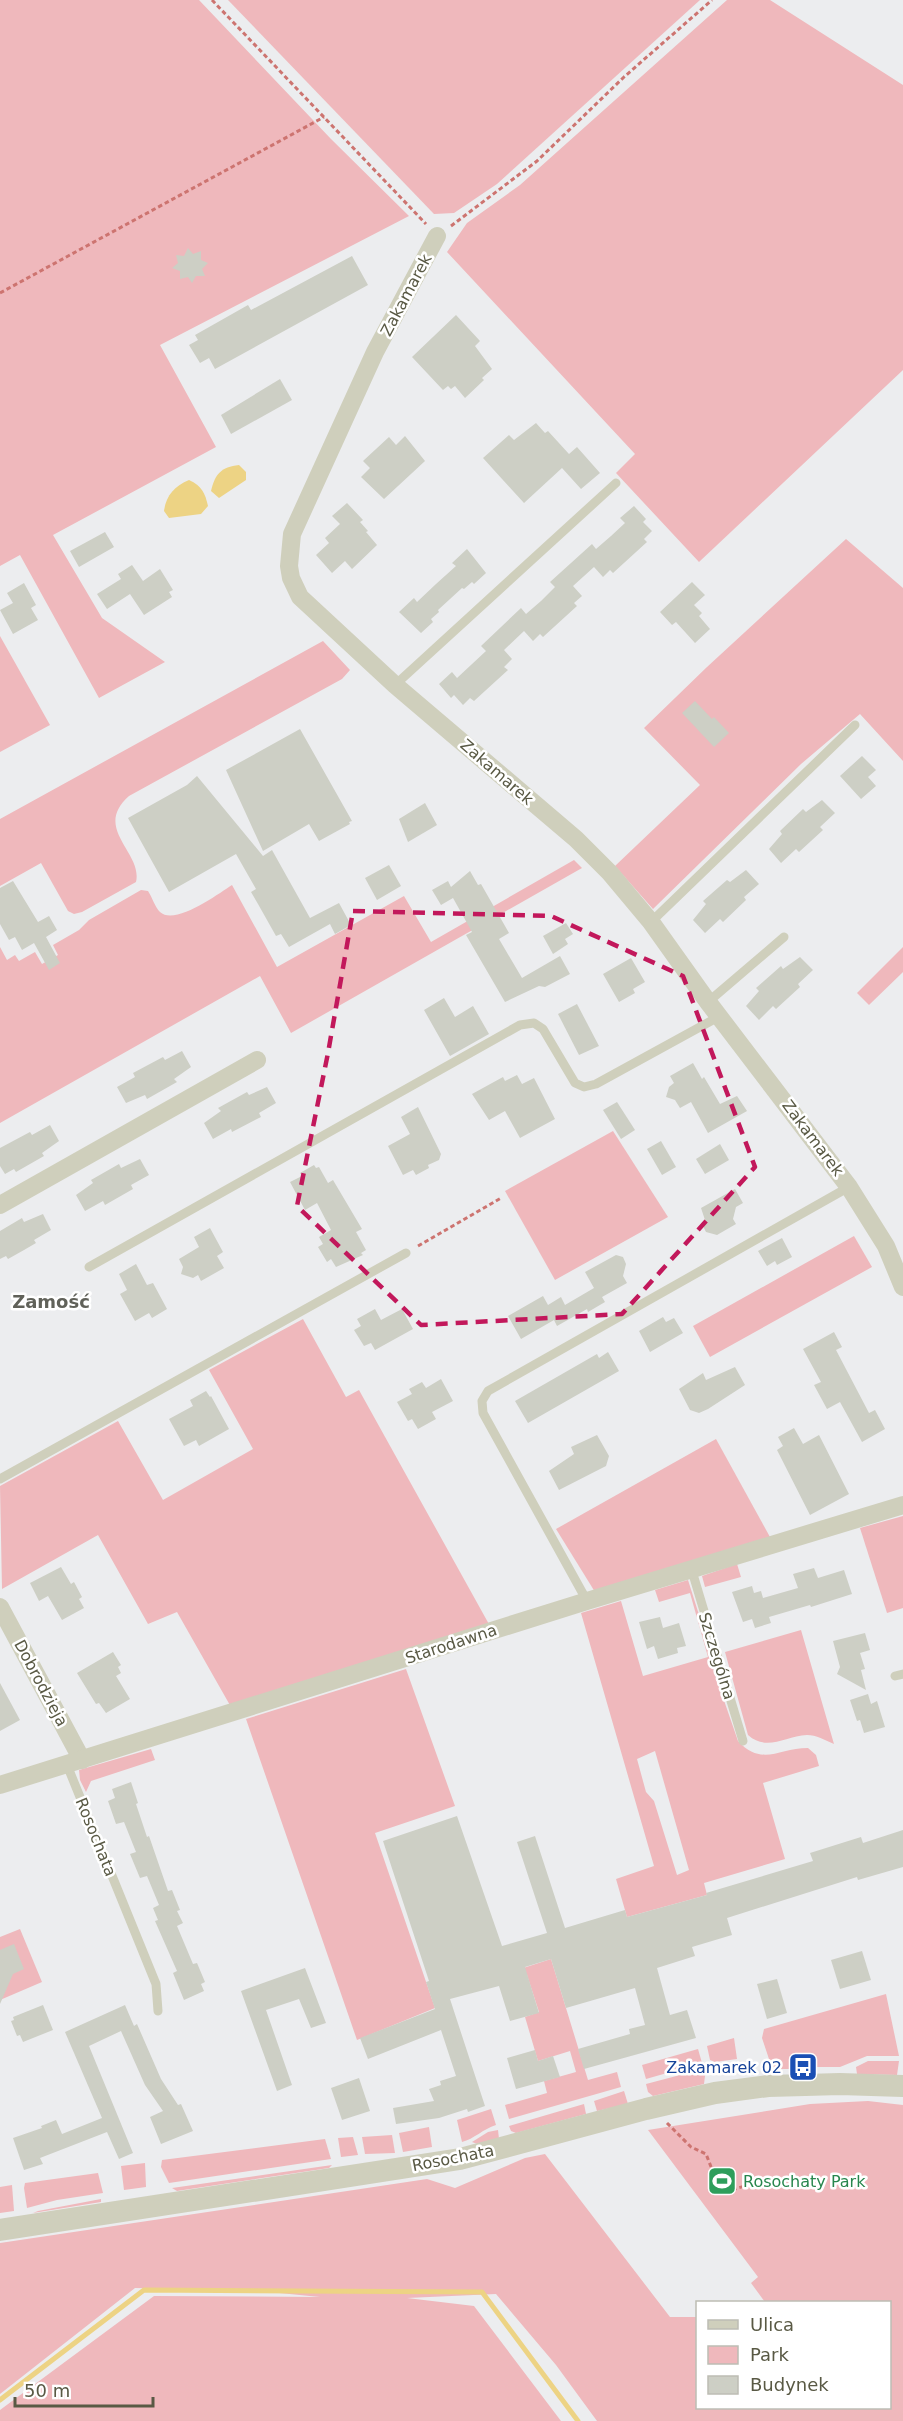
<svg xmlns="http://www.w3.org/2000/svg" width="903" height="2421" viewBox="0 0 903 2421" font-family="'DejaVu Sans',sans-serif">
<rect width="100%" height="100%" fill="#ecedef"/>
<g fill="#efb8bc" fill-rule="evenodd">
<path d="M0,0H199L331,139L409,216L160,345L216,447L53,535L102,618L165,662L99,698L20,555L0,566Z"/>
<path d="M228,0H700L497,184L454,213L434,214Z"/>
<path d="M727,0H770L903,85V370L699,562L616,473L635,454L447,252L467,223L520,185Z"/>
<path d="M846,539L903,588V761L860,714L801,764L653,909L615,866L700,785L644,728L707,667Z"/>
<path d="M0,636L50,725L0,752Z"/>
<path d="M323,641L350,670L342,679L129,796C92,829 143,852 136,882L82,912L74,914L68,911L41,863L0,886V819Z"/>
<path d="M574,860L582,868L291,1033L260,976L0,1123V947L7,960L15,955L19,961L35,952L42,964L58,955L53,945L79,930L89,920L141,890L148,891C152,897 155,907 160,912C175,926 218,894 232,885L277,967L404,896L431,942Z"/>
<path d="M903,947V972L869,1005L857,993Z"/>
<path d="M613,1131L668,1217L555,1280L505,1191Z"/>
<path d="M854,1236L872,1267L710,1357L693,1326Z"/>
<path d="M303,1319L346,1397L359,1390L490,1626L231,1707L177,1612L148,1624L98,1535L2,1589L0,1486L118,1421L163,1500L253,1449L209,1370Z"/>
<path d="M716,1439L770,1537L595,1592L556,1529Z"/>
<path d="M903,1516V1608L887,1613L860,1528Z"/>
<path d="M737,1564L741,1577L705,1587L702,1576Z"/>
<path d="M688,1580L712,1656L709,1657L738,1741C762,1767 779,1748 808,1748L816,1755L819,1766L763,1783L785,1859L704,1883L707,1895L627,1917L616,1879L654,1866L581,1613L621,1601L643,1676L708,1657L690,1593L659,1602L655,1590ZM655,1751L689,1870L677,1875L654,1801L646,1792L637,1759Z"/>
<path d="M801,1630L834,1744C825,1740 816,1735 807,1735C785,1736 767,1752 748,1735L725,1652Z"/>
<path d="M406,1669L455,1806L375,1833L435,2008L357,2040L246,1719Z"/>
<path d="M151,1749L155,1760L91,1781L86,1792L80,1780L79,1770Z"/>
<path d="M20,1929L42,1982L0,2000V1937Z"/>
<path d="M551,1959L588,2080L617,2072L621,2087L509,2119L505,2105L547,2093L544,2081L576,2072L570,2051L538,2061L525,2017L539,2012L527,1975L511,1972Z"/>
<path d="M886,1994L899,2056H867L840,2067H814L813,2062L795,2063L794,2069H778L771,2065L762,2038L764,2029Z"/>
<path d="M734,2038L737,2059L715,2062L710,2060L707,2046Z"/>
<path d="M698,2049L702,2063L646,2079L642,2065Z"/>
<path d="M868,2061H899L897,2075L857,2074L856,2067Z"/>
<path d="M703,2069L705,2076L704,2084L653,2096L648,2092L646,2084Z"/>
<path d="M624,2091L628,2104L597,2111L594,2101Z"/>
<path d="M868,2101L903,2105V2421H597L556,2365L496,2294L407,2298L474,2306L561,2421H0V2410L154,2296L320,2297L248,2290L135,2288L0,2394V2243L427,2179L455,2188L525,2158L545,2154L670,2317H697L698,2408H890V2302H765L751,2283L758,2277L648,2130L810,2104Z"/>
<path d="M584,2104L586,2114L516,2133L511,2131L509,2126Z"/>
<path d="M491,2109L496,2125C483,2129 474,2139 462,2142L457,2120Z"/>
<path d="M429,2127L432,2147L403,2152L399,2133Z"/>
<path d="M498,2130L499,2139L480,2145L472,2142L488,2132Z"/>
<path d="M392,2135L395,2153L365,2154L362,2137Z"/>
<path d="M353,2137L358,2155L341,2157L338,2138Z"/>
<path d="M325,2139L331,2159L169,2183L161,2167L162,2160Z"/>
<path d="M145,2163L146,2187L124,2190L121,2166Z"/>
<path d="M332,2165L329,2168L177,2191L172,2188Z"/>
<path d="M98,2173L103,2193L57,2200L27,2208L24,2188L25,2183Z"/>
<path d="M12,2185L14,2211L0,2213V2187Z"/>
<path d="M101,2199V2202L33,2213L38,2211Z"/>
</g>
<g fill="#edd384">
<path d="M239,465L246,472V480L219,498L211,491C215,474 221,467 239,465Z"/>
<path d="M189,480C202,486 205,493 208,506L201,514L169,518L164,511C166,495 175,486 189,480Z"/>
</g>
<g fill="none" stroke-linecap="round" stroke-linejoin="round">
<path stroke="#edd384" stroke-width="5" d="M0,2400L144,2290L482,2292L578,2421"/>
</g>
<g fill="#cdcfc5">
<path d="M188,248L193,254L201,251V260L208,263L202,269L205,276H196L192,283L188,277L180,279V271L172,268L178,263L176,255L184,256Z"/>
<path d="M352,256L368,285L215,369L209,358L200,363L189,345L198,340L195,335L248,305L251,310Z"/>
<path d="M456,315L480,341L475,346L492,369L482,378L484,380L465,398L455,386L451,389L448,386L443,390L412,357Z"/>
<path d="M280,379L292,400L231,434L221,415Z"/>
<path d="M536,423L545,433L548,431L569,454L577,447L600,473L581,489L562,468L524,503L483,458L509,435L514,440Z"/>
<path d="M405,436L425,461L384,499L361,477L370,468L363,461L389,437L396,445Z"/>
<path d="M347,503L363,520L360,522L368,531L366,532L377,545L352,569L345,561L332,573L316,555L329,543L325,538L340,524L332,516Z"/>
<path d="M634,506L646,519L643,522L652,531L644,539L647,542L613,573L610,570L603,577L594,567L573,586L582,596L574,603L577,606L543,637L540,634L533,641L524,631L504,650L512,659L504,667L508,670L474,701L470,698L463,705L454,695L451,698L439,684L452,672L457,678L486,651L481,646L521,608L526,614L541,601L555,587L550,582L592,544L596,549L611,536L625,523L620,518Z"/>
<path d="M105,532L114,547L79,567L70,551Z"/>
<path d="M467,549L486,573L474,584L472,582L464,589L462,588L438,610L439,612L431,619L433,622L421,633L399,612L414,598L417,602L436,584L456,566L452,563Z"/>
<path d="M132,565L143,581L160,569L173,590L169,592L172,597L144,615L130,594L107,609L97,594L121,579L118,574Z"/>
<path d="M692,582L705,595L694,605L702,613L699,616L710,629L695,643L676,622L672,625L660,612Z"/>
<path d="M24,583L36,605L31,608L38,620L13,634L0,610L13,603L7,593Z"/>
<path d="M695,701L712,719L714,717L729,733L714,747L682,713Z"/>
<path d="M300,729L352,821L349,822L350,824L319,841L309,824L263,851L226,770Z"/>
<path d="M862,756L876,770L868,777L876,786L861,799L840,776Z"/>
<path d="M197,776L263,856L272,850L310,918L339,903L351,925L335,934L330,924L289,947L281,934L276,936L258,904L251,892L256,889L236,854L169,892L128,818L187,785Z"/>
<path d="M822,800L835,813L820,827L823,830L799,852L796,849L781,863L769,849L782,834L780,831L803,809L806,812Z"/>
<path d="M425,803L437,825L408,842L399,819Z"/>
<path d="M389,865L401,886L377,900L365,878Z"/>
<path d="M746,870L759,884L744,897L746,900L723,922L720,919L705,933L693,920L706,904L703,901L727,880L730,882Z"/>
<path d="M470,871L478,885L481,884L509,933L499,939L522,978L560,956L570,974L545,987L539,986L505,1002L466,935L472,932L453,898L441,905L432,890L448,881L451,887Z"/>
<path d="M13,881L38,922L49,916L57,930L46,937L60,963L49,970L34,943L22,950L15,937L9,940L0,924V888Z"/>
<path d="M566,923L573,934L565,939L568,944L553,954L543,936Z"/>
<path d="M800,957L813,970L798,984L800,987L776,1009L773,1006L759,1020L746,1006L759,991L756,988L781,966L783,969Z"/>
<path d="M631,958L645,982L633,989L635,993L619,1002L603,974Z"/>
<path d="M444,998L455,1017L473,1006L489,1034L450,1056L424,1010Z"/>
<path d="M577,1004L599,1046L579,1055L558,1014Z"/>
<path d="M182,1051L191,1067L174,1079L177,1082L147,1099L145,1095L126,1103L117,1087L135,1077L133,1073L163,1057L165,1060Z"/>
<path d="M693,1063L702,1079L704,1077L720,1104L737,1096L747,1111L708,1133L691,1102L680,1108L675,1100L666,1097L669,1087L674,1083L670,1076Z"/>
<path d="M517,1075L522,1084L534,1078L555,1119L520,1138L505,1111L489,1120L472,1094L503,1077L505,1081Z"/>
<path d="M267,1087L276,1103L259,1113L261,1117L232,1132L231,1129L213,1139L204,1123L221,1111L218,1108L247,1092L249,1095Z"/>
<path d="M617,1102L635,1130L621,1139L603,1110Z"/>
<path d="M418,1107L441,1154L439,1160L428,1165L429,1168L416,1175L413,1170L403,1175L388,1146L410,1134L401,1117Z"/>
<path d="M50,1125L59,1141L42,1153L44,1156L16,1172L14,1169L5,1174L0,1166V1148L30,1132L32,1135Z"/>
<path d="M661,1141L676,1167L662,1175L647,1149Z"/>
<path d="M720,1144L729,1160L705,1174L696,1159Z"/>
<path d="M140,1159L149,1175L131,1185L133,1189L105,1205L103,1201L85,1211L76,1195L93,1183L91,1180L119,1164L121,1168Z"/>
<path d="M314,1165L316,1168L319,1167L328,1183L333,1180L362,1229L356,1232L366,1250L361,1253L363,1255L336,1267L331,1259L327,1262L318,1247L323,1244L319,1237L331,1230L317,1203L305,1210L290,1182L302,1176L300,1173Z"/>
<path d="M735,1189L743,1203L736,1207L733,1219L736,1224L717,1235L706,1232L703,1226L705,1220L701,1208Z"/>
<path d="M43,1214L51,1230L34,1240L36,1243L24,1250L8,1259L6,1256L0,1259V1231L22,1218L24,1222Z"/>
<path d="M210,1228L223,1252L217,1256L224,1268L201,1281L198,1275L193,1278L181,1274L183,1267L179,1259L199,1247L194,1237Z"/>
<path d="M782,1238L792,1257L777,1265L775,1261L767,1266L758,1251Z"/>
<path d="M616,1255L623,1257L626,1264L623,1276L627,1283L602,1297L605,1302L588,1312L587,1309L557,1326L554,1320L521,1339L508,1316L543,1296L548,1305L561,1297L565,1305L594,1288L585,1272Z"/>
<path d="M136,1264L147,1285L153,1283L167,1309L152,1318L149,1313L135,1321L120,1294L127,1290L119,1274Z"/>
<path d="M375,1309L381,1320L402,1309L413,1329L375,1350L371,1343L364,1346L354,1330L361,1326L357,1319Z"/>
<path d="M663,1317L666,1322L674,1318L683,1333L650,1352L639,1331Z"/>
<path d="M834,1332L842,1347L836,1350L869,1413L875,1410L885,1429L862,1442L840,1402L827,1409L814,1385L821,1382L803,1349Z"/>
<path d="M608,1352L619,1371L528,1423L515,1401L597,1354L599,1358Z"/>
<path d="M735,1367L745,1385L708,1409L699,1413L690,1410L679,1389L703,1373L706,1380Z"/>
<path d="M441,1379L453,1401L432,1412L436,1419L418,1429L412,1419L408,1421L397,1402L412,1394L409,1389L422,1382L426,1388Z"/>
<path d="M206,1391L210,1397L211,1396L229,1429L199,1446L196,1440L184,1446L169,1419L193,1406L190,1400Z"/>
<path d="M794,1428L803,1444L819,1435L849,1494L810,1515L777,1450L783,1446L778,1437Z"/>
<path d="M597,1435L609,1456L606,1466L559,1490L549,1471L574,1454L571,1447Z"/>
<path d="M61,1567L71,1584L74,1582L82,1597L79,1599L84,1608L62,1620L48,1596L39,1601L30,1583Z"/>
<path d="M814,1568L818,1578L844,1570L852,1594L811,1607L810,1605L769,1617L771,1623L755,1628L752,1619L743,1622L732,1592L752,1586L754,1593L761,1591L763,1598L798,1588L793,1574Z"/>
<path d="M660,1617L663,1628L679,1623L686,1646L677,1648L678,1653L658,1659L654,1646L647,1649L639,1622Z"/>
<path d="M865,1633L870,1650L860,1653L865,1669L861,1670L866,1690L837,1674L840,1667L833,1641Z"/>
<path d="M113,1652L121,1665L118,1667L121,1673L116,1676L130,1699L106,1713L99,1703L96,1704L77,1673Z"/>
<path d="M0,1683L20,1720L0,1731Z"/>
<path d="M868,1694L871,1704L877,1701L885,1727L864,1733L860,1720L857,1721L850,1700Z"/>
<path d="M131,1782L138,1803L136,1804L147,1837L149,1836L168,1891L172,1890L180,1910L177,1911L183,1923L177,1926L193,1964L197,1963L205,1982L201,1984L204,1991L184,2000L173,1973L177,1971L155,1921L158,1920L153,1908L159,1905L147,1876L140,1878L130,1854L136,1852L124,1822L116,1824L108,1801L115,1798L112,1789Z"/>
<path d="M457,1816L502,1946L547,1933L517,1842L535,1836L565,1928L625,1910L627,1917L707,1895L706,1893L813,1861L810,1853L861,1837L863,1843L903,1830V1867L858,1880L857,1877L727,1918L732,1935L692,1947L695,1956L657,1968L670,2015L687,2010L696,2038L584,2069L578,2049L630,2034L629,2029L645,2025L635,1988L566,2008L551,1959L525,1967L539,2013L510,2021L499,1986L450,1999L485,2106L468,2112L467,2109L439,2118L396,2124L393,2108L434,2101L429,2089L441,2085L440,2081L456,2076L441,2030L368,2059L360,2038L435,2009L426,1982L429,1981L383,1841Z"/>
<path d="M14,1944L24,1969L13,1974L0,2004V1950Z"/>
<path d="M862,1951L871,1980L840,1989L831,1960Z"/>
<path d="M305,1968L326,2023L311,2028L299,1999L266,2010L292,2085L277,2091L241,1991Z"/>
<path d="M777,1979L787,2013L767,2019L757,1984Z"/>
<path d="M43,2005L53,2030L23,2042L20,2035L17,2036L11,2021L14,2020L13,2017Z"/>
<path d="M125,2005L134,2026L137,2024L161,2079L178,2105L181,2104L193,2131L161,2144L150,2117L163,2111L145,2085L121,2031L89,2046L133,2153L119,2159L107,2132L40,2158L43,2164L24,2170L13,2138L42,2128L41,2126L56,2120L62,2134L102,2118L65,2032Z"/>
<path d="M535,2050L538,2061L553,2056L560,2077L516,2089L507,2058Z"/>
<path d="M359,2078L370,2111L342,2120L331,2088Z"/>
</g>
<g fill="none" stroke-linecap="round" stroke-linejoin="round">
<g stroke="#cd7470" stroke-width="3" stroke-dasharray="4.5 3" stroke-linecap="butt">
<path d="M212,0L426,224"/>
<path d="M451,226L537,161L624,77L712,0"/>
<path d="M0,293L324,117"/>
<path d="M418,1246L501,1198"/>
<path d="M667,2123L691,2147L706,2154L715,2177L726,2189H735L748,2185"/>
</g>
<g stroke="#cfcfbc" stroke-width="9">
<path d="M395,685L616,483"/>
<path d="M651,922L855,725"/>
<path d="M708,1002L784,937"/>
<path d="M89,1267L520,1025L534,1023L543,1029L575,1083L584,1087L596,1084L720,1016"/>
<path d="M0,1479L406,1253"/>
<path d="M692,1571L743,1741"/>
<path d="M587,1601L483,1413L482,1401L488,1391L849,1187"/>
<path d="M895,1676L903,1674"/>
<path d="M67,1765L156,1984L158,2011"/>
</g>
<g stroke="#cfcfbc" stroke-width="18">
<path d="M437,236L375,352L292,534L289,566L291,578L300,597L395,685L576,839L610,873L651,922L708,1002L849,1187L886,1246L903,1287"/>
<path d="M0,1205L257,1060"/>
<path d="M0,1607L82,1760"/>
<path d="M0,1785L587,1601L903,1505"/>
</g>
<path stroke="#cfcfbc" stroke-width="22" d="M0,2230L460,2159L646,2109L715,2093L768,2086L805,2085L840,2084L903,2086"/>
</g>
<path fill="none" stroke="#c2185b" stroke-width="4.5" stroke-dasharray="12 8" stroke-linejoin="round" d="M353,911L551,916L683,976L755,1167L622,1314L421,1325L297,1206L328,1053Z"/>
<defs>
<g id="bus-square" transform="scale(1.5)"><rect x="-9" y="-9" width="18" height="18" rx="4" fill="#1a4fb4" stroke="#fff"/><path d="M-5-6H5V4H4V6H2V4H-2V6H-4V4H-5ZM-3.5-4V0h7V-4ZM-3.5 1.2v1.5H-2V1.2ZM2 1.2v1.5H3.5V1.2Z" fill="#fff"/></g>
<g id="stadium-square" transform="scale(1.5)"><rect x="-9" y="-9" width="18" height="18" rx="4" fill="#2e9e5b" stroke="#fff"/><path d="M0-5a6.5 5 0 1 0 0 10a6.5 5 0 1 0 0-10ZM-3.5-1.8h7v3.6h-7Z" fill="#fff"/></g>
</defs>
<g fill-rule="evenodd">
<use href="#bus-square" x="803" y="2067"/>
<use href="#stadium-square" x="722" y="2181"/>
</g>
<g text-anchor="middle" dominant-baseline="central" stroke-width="5" stroke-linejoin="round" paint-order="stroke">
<g font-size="16" fill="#595944" stroke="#fff">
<text transform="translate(406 295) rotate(-62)">Zakamarek</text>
<text transform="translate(497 772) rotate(41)">Zakamarek</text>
<text transform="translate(813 1138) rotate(53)">Zakamarek</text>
<text transform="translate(451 1644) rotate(-18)">Starodawna</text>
<text transform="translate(717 1656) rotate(73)">Szczególna</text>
<text transform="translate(41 1683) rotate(62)">Dobrodzieja</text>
<text transform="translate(96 1837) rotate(68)">Rosochata</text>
<text transform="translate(453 2158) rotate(-11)">Rosochata</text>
</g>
<g font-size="16" fill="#164399" stroke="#fff" text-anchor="end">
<text x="782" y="2067">Zakamarek 02</text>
</g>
<g font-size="16" fill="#27864d" stroke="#fff" text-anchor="start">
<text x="743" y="2181">Rosochaty Park</text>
</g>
<g font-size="18" font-weight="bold" fill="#606159" stroke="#fff">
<text x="51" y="1301">Zamość</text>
</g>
</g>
<rect x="696" y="2301" width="195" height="108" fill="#ffffff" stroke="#bdbdb4" stroke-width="1.5"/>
<rect x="708" y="2320" width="30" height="9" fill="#cfcfbc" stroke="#bdbdb4" stroke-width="1.5"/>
<text x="750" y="2331" font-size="18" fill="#595944">Ulica</text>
<rect x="708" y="2346" width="30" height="18" fill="#efb8bc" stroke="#bdbdb4" stroke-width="1.5"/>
<text x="750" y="2361" font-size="18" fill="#595944">Park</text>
<rect x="708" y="2376" width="30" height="18" fill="#cdcfc5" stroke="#bdbdb4" stroke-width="1.5"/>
<text x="750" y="2391" font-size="18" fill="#595944">Budynek</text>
<path d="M15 2397v9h138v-9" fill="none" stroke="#595944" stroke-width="3"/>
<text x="24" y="2397" font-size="18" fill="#595944" stroke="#ffffff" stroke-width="4.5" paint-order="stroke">50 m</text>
</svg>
